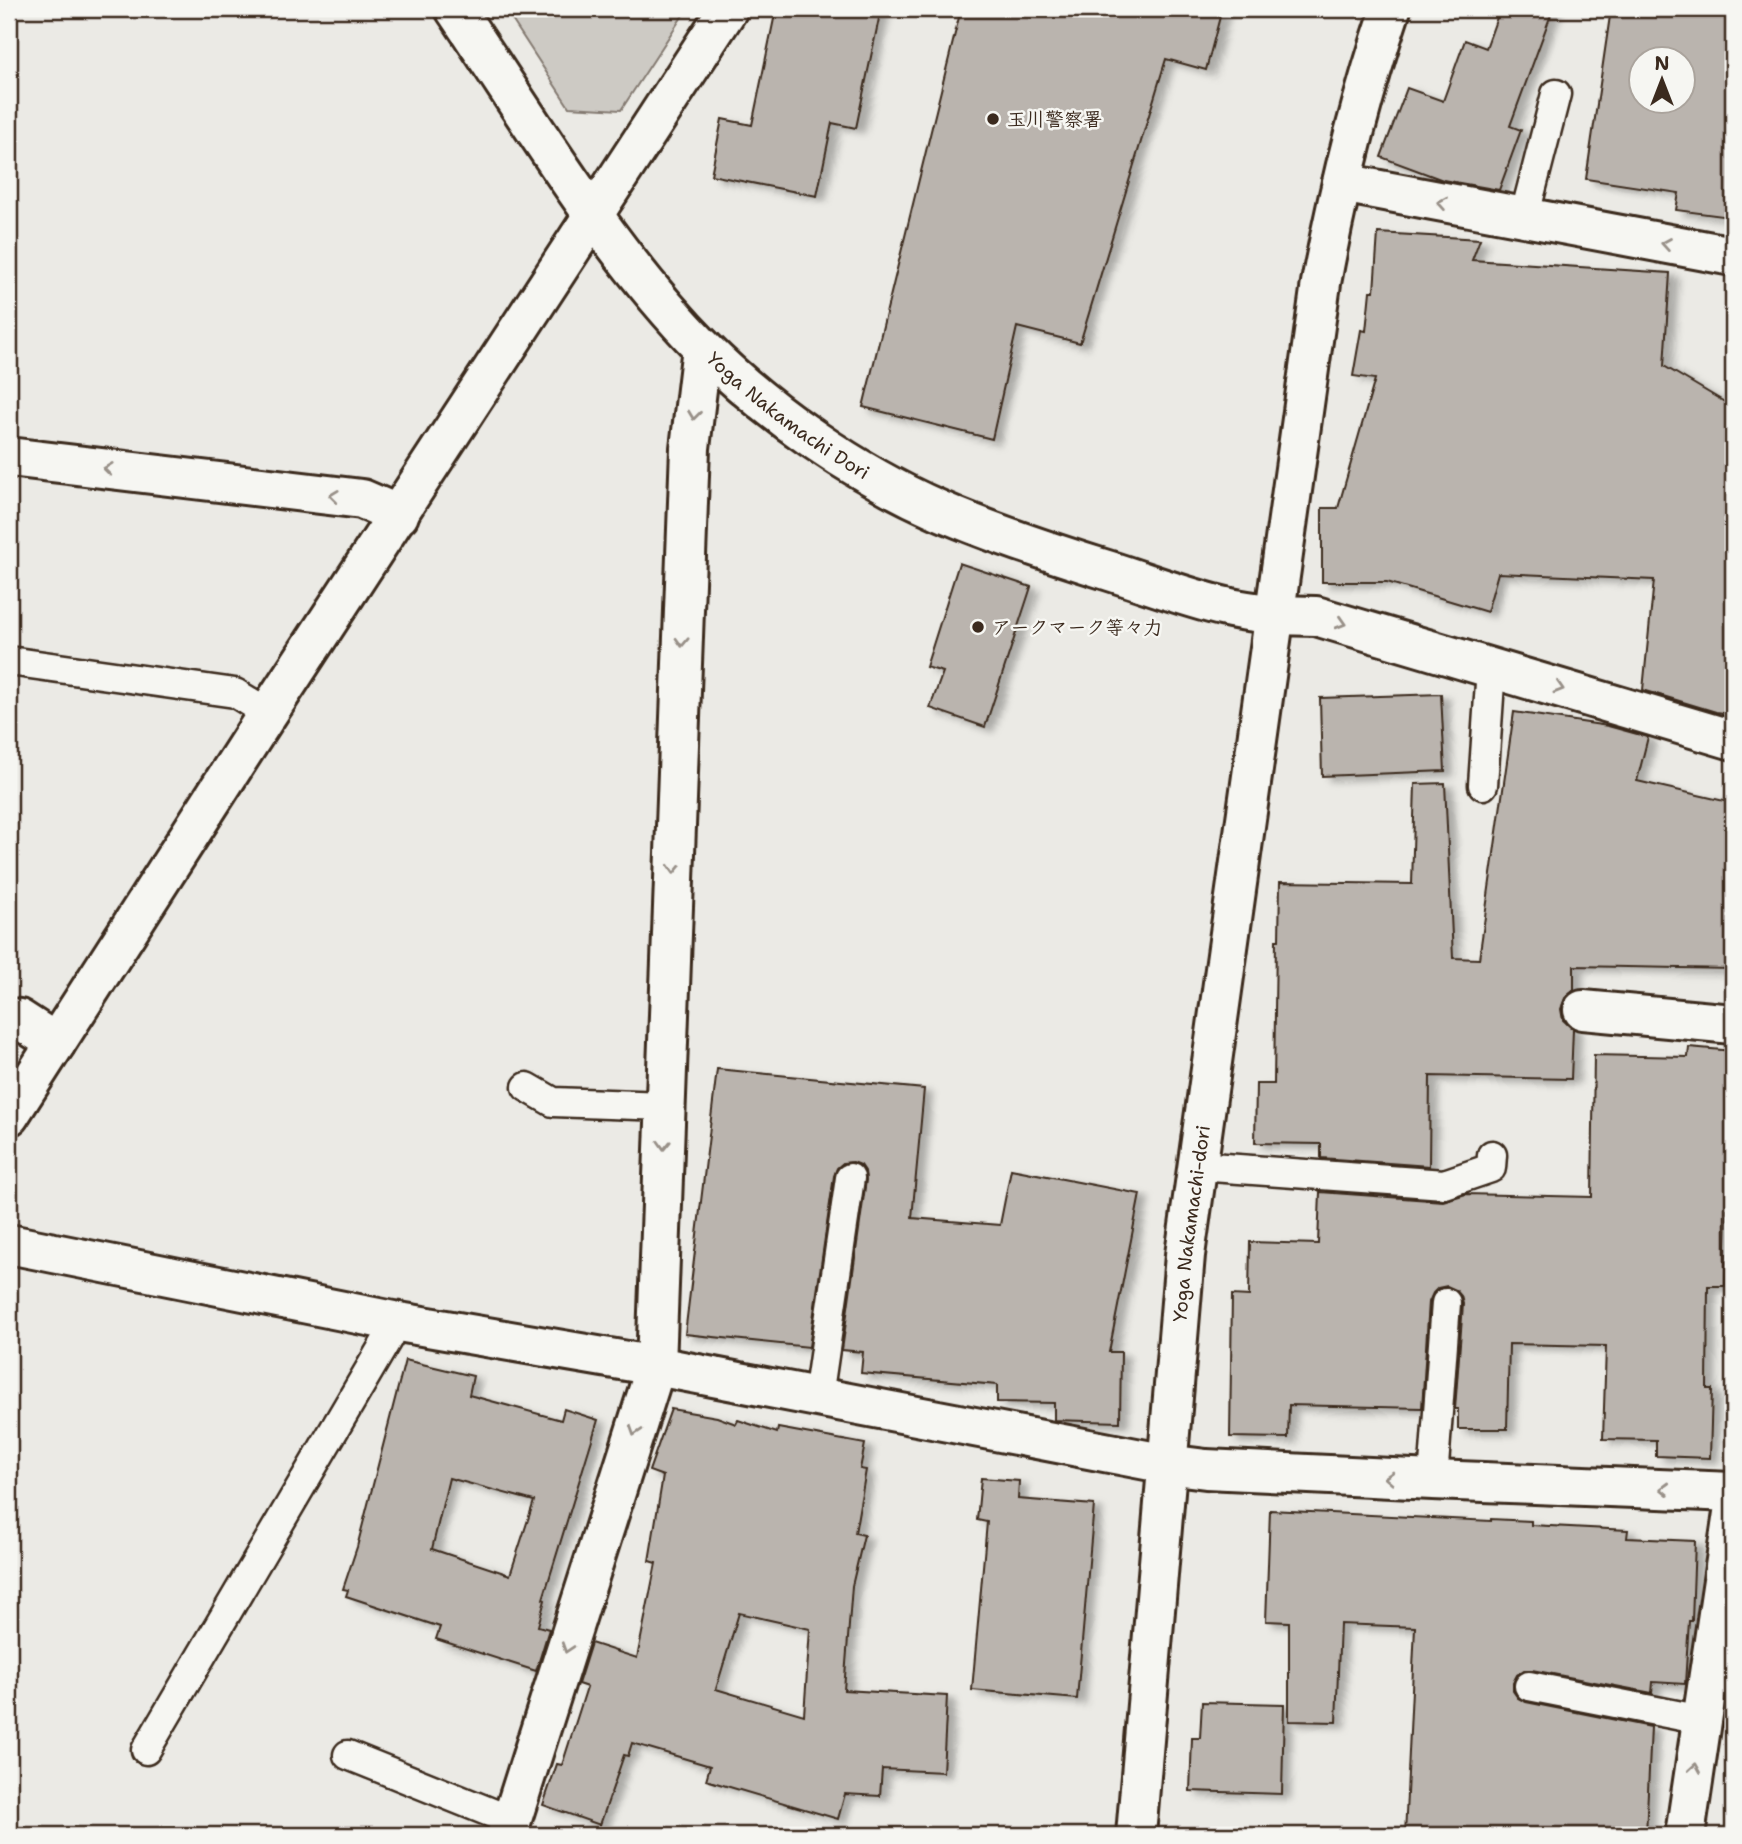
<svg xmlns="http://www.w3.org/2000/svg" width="1742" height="1844" viewBox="0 0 1742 1844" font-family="'Shantell Sans','Klee One',sans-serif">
<defs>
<filter id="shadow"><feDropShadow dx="8" dy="4.5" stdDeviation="3.5" flood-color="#0004"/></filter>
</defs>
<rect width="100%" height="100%" fill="#ebeae5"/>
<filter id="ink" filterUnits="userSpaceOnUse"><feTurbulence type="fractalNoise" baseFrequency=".0143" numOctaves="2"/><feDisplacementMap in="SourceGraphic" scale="14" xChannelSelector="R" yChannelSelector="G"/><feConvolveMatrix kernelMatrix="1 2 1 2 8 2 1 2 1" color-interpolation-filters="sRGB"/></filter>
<g filter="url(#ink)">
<path fill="#cdcac4" stroke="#847a71" stroke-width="2" d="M505,9H687L621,110L569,107Z"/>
<g fill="#bab4ae" stroke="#3b2a1e" stroke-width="2" fill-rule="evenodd" filter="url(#shadow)">
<path d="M776,9H881L856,128L832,123L817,196L711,175L722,119L752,125Z"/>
<path d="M961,9H1222L1206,70L1166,59L1080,343L1017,327L992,439L863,407Z"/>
<path d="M1500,9H1553L1510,126L1521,130L1499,190L1443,180L1381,157L1407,88L1443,101L1465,40L1486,48Z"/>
<path d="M1611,9H1733V192L1730,217L1676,210L1679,193L1586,179ZM1641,60H1683V102H1641Z"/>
<path d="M1378,233L1480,239L1472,260L1670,273L1664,366L1733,407V714L1716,712L1643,690L1654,580L1498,573L1487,612L1387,582H1322V508H1338L1375,379L1353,376L1361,330L1366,331L1370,291H1374Z"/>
<path d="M959,563L1031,587L985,727L930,708L943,672L926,667Z"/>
<path d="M1441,694L1445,771L1322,776L1320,698Z"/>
<path d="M1514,712L1608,726L1648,737L1637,781L1733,803V969L1574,966V990L1565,998L1561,1009L1563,1020L1573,1029L1571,1079L1430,1076L1429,1166L1321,1158V1144L1255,1143L1256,1084H1274L1276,940H1279L1280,882L1412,884L1415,784L1445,783L1453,958L1479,959Z"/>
<path d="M1689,1047L1733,1051V1145H1731L1730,1209H1727L1725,1286H1708L1707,1389H1712L1710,1458L1656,1456V1440L1603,1439L1606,1346L1509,1344L1507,1429H1458V1409H1455L1463,1304L1461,1296L1456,1290L1447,1286L1438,1288L1433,1293L1429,1302L1422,1408L1289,1405L1288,1438L1230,1437L1232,1295L1249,1296L1250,1242L1318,1244L1320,1192L1443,1201L1466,1194L1592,1197L1594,1055L1688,1057Z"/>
<path d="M717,1069L924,1089L912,1218L1000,1225L1011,1169L1140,1194L1109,1352H1121L1120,1422L1054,1420V1403L997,1402V1385L861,1373L863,1352L842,1350L866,1180L865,1171L861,1165L853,1162L843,1163L837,1168L834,1176L809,1347L685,1334Z"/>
<path d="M405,1360L473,1376L469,1395L561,1420L564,1409L598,1420L543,1599L545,1600L538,1626L549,1629L536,1671L436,1639L440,1627L346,1596L348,1590L343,1589L357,1547ZM449,1478L534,1501L510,1575L432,1549Z"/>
<path d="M671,1409L717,1417L736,1424L738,1420L777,1433L778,1428L865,1444L860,1469L866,1470L855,1533L864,1535L852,1586L844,1690L947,1696L943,1772L882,1769L880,1796L845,1794L838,1819L706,1780L710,1766L632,1743L628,1756L624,1755L600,1825L543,1805L557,1764L562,1765L587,1687L578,1684L591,1643L637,1658L656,1563L649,1561L663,1476L649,1471ZM739,1613L810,1629L804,1715L716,1689Z"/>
<path d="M981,1478L1019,1481L1018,1499L1094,1505L1077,1699L972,1690L987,1522L977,1520Z"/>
<path d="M1270,1510L1491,1521V1519L1531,1521V1525L1628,1530L1627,1538L1695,1541L1692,1621H1689L1685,1684L1653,1682L1652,1693L1532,1670H1524L1517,1675L1513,1683V1691L1518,1698L1526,1702L1651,1727L1646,1835H1405L1415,1627L1340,1624L1336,1722L1289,1721V1622L1266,1621Z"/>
<path d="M1202,1702L1284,1704L1282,1794L1190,1791L1192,1738H1200Z"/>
</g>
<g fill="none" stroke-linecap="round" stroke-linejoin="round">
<g stroke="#3b2a1e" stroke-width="33">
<g id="lane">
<path d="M1524,218L1556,94"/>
<path d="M9,661L235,693L268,713"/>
<path d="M1483,785L1491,668"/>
<path d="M527,1087L553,1102L665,1106"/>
<path d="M1198,1166L1444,1184L1491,1168L1492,1155"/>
<path d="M818,1397L850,1178"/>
<path d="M1433,1480L1446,1303"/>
<path d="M1529,1686L1702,1720"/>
<path d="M146,1750L388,1338L393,1321"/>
<path d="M348,1755L512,1821"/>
</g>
</g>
<g stroke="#3b2a1e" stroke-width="44">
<g id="street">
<path d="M1342,183L1733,256"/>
<path d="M9,457L362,499L399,515"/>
<path d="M1274,615L1316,616L1733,740"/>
<path d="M1583,1010L1733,1024"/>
<path d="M9,1018L19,1019L56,1043"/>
<path d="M9,1244L393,1321L656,1366L1167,1464L1206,1469L1433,1480L1733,1492"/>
<path d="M507,1835L656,1366L690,448L702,347"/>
<path d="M1685,1835L1733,1513"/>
</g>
</g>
<g stroke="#3b2a1e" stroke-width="44">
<g id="secondary">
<path id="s1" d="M455,9C531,121 608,252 703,348C767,412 856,474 939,510C994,534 1052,553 1110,571C1148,583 1187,598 1226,607C1242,611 1258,612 1274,615"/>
<path d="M9,1116L268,713L728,9"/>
<path id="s2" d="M1136,1835L1185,1255L1321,283C1338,191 1361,98 1391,9"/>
</g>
</g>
<use href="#lane" stroke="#f6f6f2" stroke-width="28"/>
<use href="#street" stroke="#f6f6f2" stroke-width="38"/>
<use href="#secondary" stroke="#f6f6f2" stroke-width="38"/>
</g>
<defs><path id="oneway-chevron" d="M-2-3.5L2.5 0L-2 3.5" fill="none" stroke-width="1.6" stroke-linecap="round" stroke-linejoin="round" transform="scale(1.75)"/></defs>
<g stroke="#989088">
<use href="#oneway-chevron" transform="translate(1442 203) rotate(-170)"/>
<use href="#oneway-chevron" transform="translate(1666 244) rotate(-170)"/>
<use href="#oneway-chevron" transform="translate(694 415) rotate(97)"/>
<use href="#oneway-chevron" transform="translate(108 469) rotate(-173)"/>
<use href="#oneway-chevron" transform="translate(334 496) rotate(-173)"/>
<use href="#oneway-chevron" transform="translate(1341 623) rotate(17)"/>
<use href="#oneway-chevron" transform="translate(682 642) rotate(92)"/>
<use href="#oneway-chevron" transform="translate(1559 688) rotate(17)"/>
<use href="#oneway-chevron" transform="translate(674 869) rotate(92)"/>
<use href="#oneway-chevron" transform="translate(664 1145) rotate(92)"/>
<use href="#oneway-chevron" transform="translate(635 1431) rotate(108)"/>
<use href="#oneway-chevron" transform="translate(1389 1478) rotate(-177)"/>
<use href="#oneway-chevron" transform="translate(1665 1489) rotate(-178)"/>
<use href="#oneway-chevron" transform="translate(567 1648) rotate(108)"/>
<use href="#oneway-chevron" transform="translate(1695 1768) rotate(-81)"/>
</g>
</g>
<g fill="#3b2a1e" stroke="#f6f6f2" stroke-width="2.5">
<circle cx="993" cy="119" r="7"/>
<circle cx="978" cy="627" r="7"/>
</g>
<g text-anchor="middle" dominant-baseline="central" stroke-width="5" stroke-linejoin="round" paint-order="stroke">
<g font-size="19" font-weight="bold" fill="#3b2a1e" stroke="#f6f6f2" text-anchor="start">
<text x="1007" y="119">玉川警察署</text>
<text x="992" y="627">アークマーク等々力</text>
</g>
<g font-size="19" fill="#3b2a1e" stroke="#f6f6f2">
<text stroke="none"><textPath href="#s1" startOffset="530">Yoga Nakamachi Dori</textPath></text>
<text stroke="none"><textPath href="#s2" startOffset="614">Yoga Nakamachi-dori</textPath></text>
</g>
</g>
<rect width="1742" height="1844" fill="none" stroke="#f6f6f2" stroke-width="35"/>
<rect x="18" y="18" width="1707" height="1809" fill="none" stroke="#3b2a1e" stroke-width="2.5" filter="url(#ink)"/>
<g transform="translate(1662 80)"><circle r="33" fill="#f6f6f2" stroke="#aba49d" stroke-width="2"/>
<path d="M0-5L12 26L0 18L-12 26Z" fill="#3b2a1e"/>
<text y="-10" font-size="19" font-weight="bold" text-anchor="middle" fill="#3b2a1e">N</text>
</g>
</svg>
